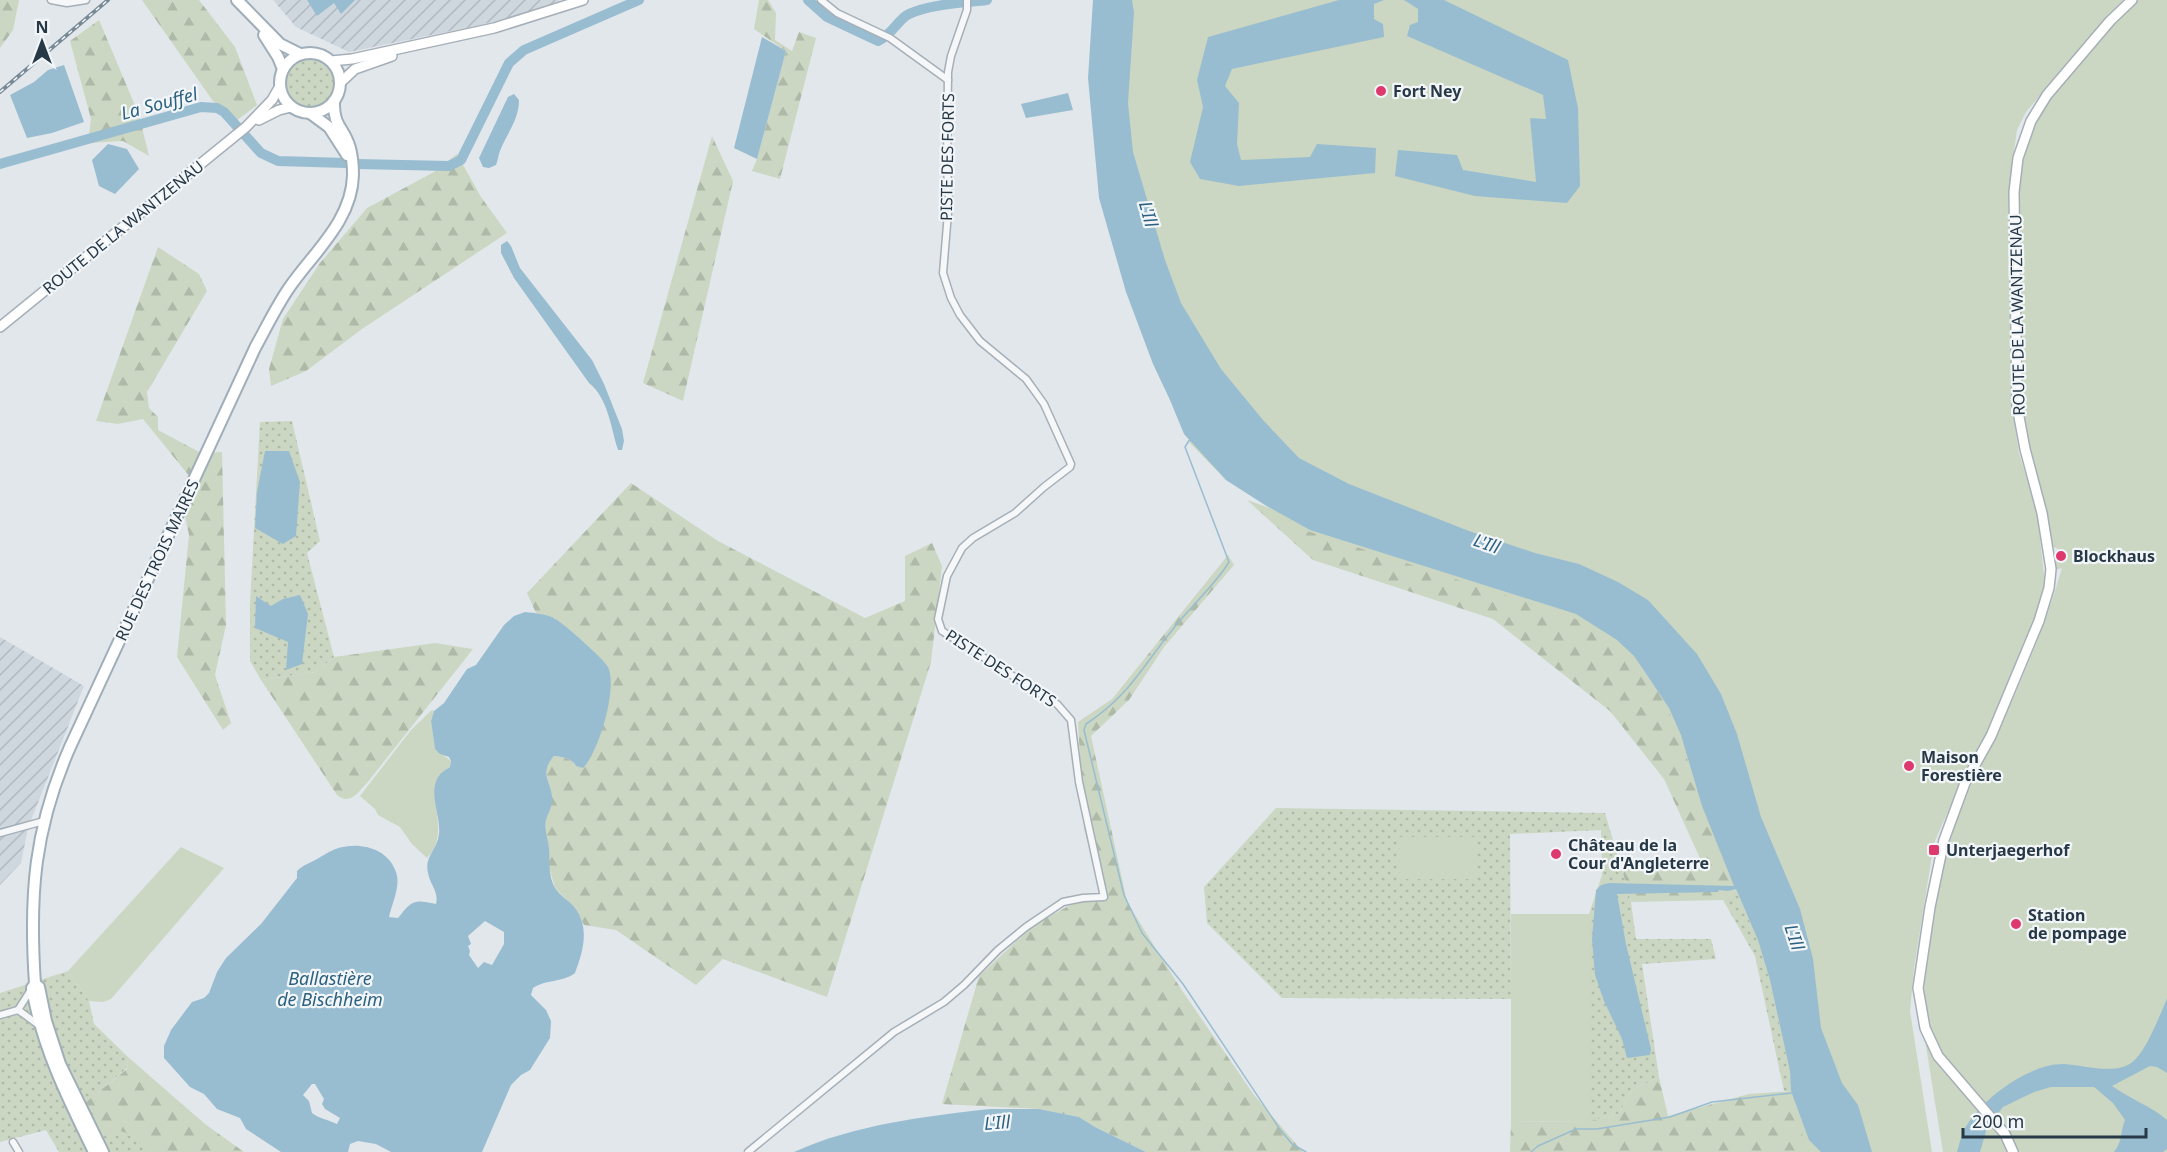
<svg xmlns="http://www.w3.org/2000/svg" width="2167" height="1152" viewBox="0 0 2167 1152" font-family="'Noto Sans',sans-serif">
<defs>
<pattern id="industrial-furrows" width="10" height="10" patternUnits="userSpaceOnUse" patternTransform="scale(1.5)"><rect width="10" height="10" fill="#cfd7de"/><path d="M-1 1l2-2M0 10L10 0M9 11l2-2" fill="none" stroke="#b2b9c0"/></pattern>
<pattern id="grass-dots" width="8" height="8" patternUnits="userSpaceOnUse" patternTransform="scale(1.5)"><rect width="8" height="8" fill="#cbd7c2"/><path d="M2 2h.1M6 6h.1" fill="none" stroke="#aeb9a8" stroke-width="1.8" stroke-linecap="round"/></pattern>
<pattern id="forest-firs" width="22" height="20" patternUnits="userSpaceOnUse" patternTransform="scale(1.5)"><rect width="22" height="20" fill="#cbd7c2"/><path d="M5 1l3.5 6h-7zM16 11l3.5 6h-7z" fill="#aeb9a8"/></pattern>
</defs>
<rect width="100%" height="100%" fill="#e2e7ec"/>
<g fill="url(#industrial-furrows)">
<path d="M273,0H560L552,6L480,25L349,52L296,27Z"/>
<path d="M0,637L84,686L28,828L21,863L0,885Z"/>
</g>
<g fill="url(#grass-dots)">
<circle cx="309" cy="83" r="27"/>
<path d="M292,421L320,541L307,553L334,657L316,672L261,680L250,661V603L260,422Z"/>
<path d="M1276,808L1605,813L1631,902L1636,939H1711L1716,959L1642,964L1659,1077L1632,1090L1619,1114L1589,1121V914L1602,875L1601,830L1510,834L1511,999L1282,998L1207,923L1204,887Z"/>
<path d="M1736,890L1758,940L1770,980L1790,1071L1791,1091H1784L1755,956L1723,900Z"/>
<path d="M68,971L89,1001L94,1024L128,1057L127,1068L86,1103L153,1152H59L46,1130L0,1142V993Z"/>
</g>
<g fill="url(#forest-firs)">
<path d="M0,0H19L13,30L0,48Z"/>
<path d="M142,0H199L235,47L257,105L236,121L213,101Z"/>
<path d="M759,0H768L776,13L775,40L792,51L799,32L816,38L780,179L752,171L757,159L786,51L754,29Z"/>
<path d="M99,20L139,115L149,156L123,141L88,143L91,119L70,41Z"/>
<path d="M712,136L733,181L683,401L643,383Z"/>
<path d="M457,154L481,197L507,233L362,329L306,371L271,386L269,369L283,319L320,263L367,208L434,172Z"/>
<path d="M158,247L199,274L207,291L147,392L149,408L158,417V430L201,453L222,452L226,625L215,675L231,723L223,730L177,657L189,535L185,516L190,477L143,419L118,424L96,421Z"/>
<path d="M631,483L718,541L865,618L905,601V556L932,543L942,566L931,662L827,997L723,959L696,985L616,930L584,925L575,908L555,888L548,863L549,849L545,830L546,818L552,802L546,771V764L554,756C562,757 572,758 576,766L583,767L556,619L536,613L527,593Z"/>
<path d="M1247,500L1576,614L1617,640L1634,656L1669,708L1736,890L1723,900L1631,902L1622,870L1703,865L1664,779L1610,711L1493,619L1313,560Z"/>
<path d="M1228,555L1234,565L1164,647L1129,700L1091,736L1127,902L1181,989L1254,1095L1303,1152H1146L1095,1127L1079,1117L1039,1109L942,1104L979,976L1034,925L1072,904L1104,899L1084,829L1078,722L1112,699Z"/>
<path d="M435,643L473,649L367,783C358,792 350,806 337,795L261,680L316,672L334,657Z"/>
<path d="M128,1057L205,1124L244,1152H153L122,1130L109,1135L85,1103L127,1069Z"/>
<path d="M1659,1077L1668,1116L1749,1094L1791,1091L1821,1152H1510L1511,1122L1589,1121L1619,1114L1632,1090Z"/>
</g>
<g fill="#cbd7c2">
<path d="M1121,0H2123L2106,17L2026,112L2017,130L2008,194L2012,408L2019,453L2037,512L2045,583L2040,607L2027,640L1986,736L1969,764L1934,843L1914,968L1910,1011L1932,1152H1809C1798,1128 1794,1103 1790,1077C1784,1043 1776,1008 1768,975C1756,927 1732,884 1714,839C1687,767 1674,680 1606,633C1589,623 1570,617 1551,610L1307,531L1226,480L1188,441L1216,410L1117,132Z"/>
<path d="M2137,0H2167V1152H2017C2001,1101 1948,1082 1930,1027C1920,997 1925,968 1930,937C1935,905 1938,870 1948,839C1959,803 1980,770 1996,736C2021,682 2046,625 2062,568L2055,570L2053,559L2060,562L2067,554L2052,546L2046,509L2029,451L2022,407L2019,194C2021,178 2022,160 2028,144C2044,95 2100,37 2137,0Z"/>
<path d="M432,710L434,711L431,721L435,749L451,761L450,767C415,785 456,828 427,858L412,844L400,827L378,815L375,809L360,796L411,730Z"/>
<rect x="1400" y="837" width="75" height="42"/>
<path d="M181,847L224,868L111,999L103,1002L89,1001L68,971Z"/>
<path d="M1511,914H1589V1121L1511,1122Z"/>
<path d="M1925,1040L1941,1069L1995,1128L2008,1152H1943Z"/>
</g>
<g fill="#99bdd0" fill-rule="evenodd">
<path d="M307,0H355L341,14L334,3L317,16Z"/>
<path d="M1093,0H1132L1134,13L1128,103L1133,152L1165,260L1181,303L1221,369L1263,420L1299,458L1349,484L1469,531L1535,553L1579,564L1618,582L1648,600L1697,654L1721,694L1737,734L1761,817L1800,909L1813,959L1821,1028L1842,1083L1858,1105L1872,1152H1821L1809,1140L1791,1091L1790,1071L1770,980L1758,940L1736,889L1728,891L1719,890L1718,892L1617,894L1626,944L1651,1049L1650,1055L1627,1058L1622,1039L1604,1001L1595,975L1592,939L1596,890L1601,885L1609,883L1734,886L1702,806L1681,735L1669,708L1634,656L1617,640L1576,614L1310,530L1265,505L1226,480L1184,434L1170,400L1153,364L1126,292L1099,198L1088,78Z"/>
<path d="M1339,0H1384L1374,4V19L1383,24L1384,37L1232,69L1225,86L1239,103L1237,144L1241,160L1310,157L1317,144L1376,148L1375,173L1239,186L1200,179L1190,162L1203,107L1197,80L1208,37Z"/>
<path d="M1404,0H1444L1568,60L1578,108L1580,186L1567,203L1475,196L1395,176L1398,150L1457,155L1463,170L1536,182L1530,118L1546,119L1543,95L1407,36L1410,25L1418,22V9Z"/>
<path d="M762,37L786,51L757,159L734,148Z"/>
<path d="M64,65L84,122L52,133L27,138L10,95L34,82L48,70Z"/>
<path d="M1068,93L1073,110L1026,118L1021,104Z"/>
<path d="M514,94L519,100C519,120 507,133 500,151C498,156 498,160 496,165L489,168L483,167L479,158L508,97Z"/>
<path d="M108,144L127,149L139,169L115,194L99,186L92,160Z"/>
<path d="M507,241L511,246L520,268L592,360L604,384L622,429L624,441L622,450H618C611,428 608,398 589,383L514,278L501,253V245Z"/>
<path d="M265,451H289L300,482L296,536L283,544L255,528L257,492Z"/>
<path d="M300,595L308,614L302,664L286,670L288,642L255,628L256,596L271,606L283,599Z"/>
<path d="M525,612C535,613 548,614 557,620C565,625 604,659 608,667C618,687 599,752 583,768L576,766C572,758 562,757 554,756C537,775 554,783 552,803C551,809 547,815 546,820C544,830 548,838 549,848C550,861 548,876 555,888C560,896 570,901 575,908C590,928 583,952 575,973C562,983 546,979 533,988L531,995L546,1010L551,1021L550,1038L530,1070L521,1075L511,1085L482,1152H391L376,1144L358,1141L350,1144L348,1152H281L246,1129L240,1118L217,1109L204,1094L190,1087L164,1058V1046L171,1030L192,1002L204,998L209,993L217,972L226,958L261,924L297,878V871C303,865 310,863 317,859C321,857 325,854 329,852C351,840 387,845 396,872C401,886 392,903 389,917L398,918C412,900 414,899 436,904C439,891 430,885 428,873C424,856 437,851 439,834C441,817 429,795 437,779C440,773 445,770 450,767L451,761L449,757L440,754L435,749L431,721L434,711L444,703L467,669L476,665L504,625L514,616ZM485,921L504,932V944L492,965L484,962L478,968L469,955L470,951L468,946L471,944L468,936ZM312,1084H315L324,1099L322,1104L325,1109L340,1118L337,1124C329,1120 320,1119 312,1113L309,1101L303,1095Z"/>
<path d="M2167,999V1073L2157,1067L2150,1066L2112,1086C2130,1099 2151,1106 2167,1120V1149L2163,1152H2114C2123,1140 2120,1133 2125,1120L2113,1103L2094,1087H2051L2034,1092L2003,1107L1987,1128L1980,1152H1957C1960,1142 1962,1131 1969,1122C1986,1096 2031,1063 2064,1064C2083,1065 2115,1075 2131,1063C2146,1053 2159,1016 2167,999Z"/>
<path d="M990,1109H1039L1079,1117L1095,1127L1146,1152H794C853,1125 926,1116 990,1109Z"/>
</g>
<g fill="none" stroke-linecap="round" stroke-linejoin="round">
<g stroke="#99bdd0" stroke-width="1.5">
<path d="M1190,439L1185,447L1229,562C1216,584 1189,608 1173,629C1142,667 1129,696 1086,724L1084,730L1124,895L1142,933L1183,984L1279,1128L1292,1144L1306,1152"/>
<path d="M1531,1152L1538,1146L1576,1129H1597L1670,1117L1712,1102L1792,1093"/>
</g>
<g stroke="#99bdd0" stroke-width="10">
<path d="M808,0L827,17L878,41C894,33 897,20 909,14C930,4 964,3 987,0"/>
<path d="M0,164L201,107L217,108L224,112L261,153L278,161L346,163"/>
<path d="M357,164L449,166L461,160L509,63L524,50L639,0"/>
</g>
<g stroke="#a6afb7" stroke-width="9">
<g id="street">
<path d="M51,0L67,3L86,0"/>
<path d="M821,0L837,13L890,38L948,80"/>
<path d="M0,833L44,821"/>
<path d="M21,1012L18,1010L32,988"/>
<path d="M21,1012L40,1026"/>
<path d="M0,1015L18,1010"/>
<path d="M13,1142L19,1152"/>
<path d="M748,1152L894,1032L944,1002L964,985L998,950L1026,927L1063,902L1083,898L1104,897L1079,782L1071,720L1057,704L942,631L938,619L947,576L962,548L973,538L1015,513L1044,487L1070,467L1071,464L1044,404L1034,390L1026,379L980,341L960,315L951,298L943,273L949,201L947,168L948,72L951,56L967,10V0"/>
</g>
</g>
<g stroke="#a6afb7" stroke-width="12">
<g id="secondary">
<path d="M331,61L352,59L494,28L583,0"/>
<path d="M340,83L355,69L392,56"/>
<path d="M259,120L279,110L291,107"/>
<path d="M0,327L246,127L272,100L280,86"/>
<path d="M2013,1152L2005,1134L1938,1056L1925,1028L1918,988L1930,907L1944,840L1965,783L1991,736L2039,621L2049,588L2051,569L2042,513L2025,449L2017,406L2014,192L2018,158L2031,121L2047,95L2110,21L2132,0"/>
</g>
</g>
<g stroke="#9faeb9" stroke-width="14">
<g id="primary">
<path d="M237,0L280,44L300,54"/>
<path d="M264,35L278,57L283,69"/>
<circle cx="310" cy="83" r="30"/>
<path d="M310,113L329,127L347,155"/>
<path d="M35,984L39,987L46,1021L60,1064L103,1152"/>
<path d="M94,1152C68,1099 42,1047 32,988L35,984C29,895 34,829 70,747L255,348C266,328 276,307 289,288C313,253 352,221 353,175C353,167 352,156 350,148C344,127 333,127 334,101"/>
</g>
</g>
<use href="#street" stroke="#f5f7f9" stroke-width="6"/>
<use href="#secondary" stroke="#fff" stroke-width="9"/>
<use href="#primary" stroke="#fff" stroke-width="10"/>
<g stroke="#798a97" stroke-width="4">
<path id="rail" d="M0,92L108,0"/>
</g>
<use href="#rail" stroke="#f2f6f9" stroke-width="1.5" stroke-dasharray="4.5" stroke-linecap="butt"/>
</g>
<g fill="#de396f" stroke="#f2f6f9" stroke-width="2">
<circle cx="1381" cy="91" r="6"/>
<circle cx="2061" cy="556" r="6"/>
<circle cx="1909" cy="766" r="6"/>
<rect x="1928" y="844" width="12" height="12" rx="3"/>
<circle cx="1556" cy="854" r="6"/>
<circle cx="2016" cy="924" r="6"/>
</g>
<g text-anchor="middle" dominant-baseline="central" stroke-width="4.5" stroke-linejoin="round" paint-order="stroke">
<g font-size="16" font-weight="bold" fill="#273846" stroke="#f2f6f9" text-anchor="start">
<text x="1393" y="91">Fort Ney</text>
<text x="2073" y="556">Blockhaus</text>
<text x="1921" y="757">Maison<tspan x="1921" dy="18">Forestière</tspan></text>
<text x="1568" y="845">Château de la<tspan x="1568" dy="18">Cour d'Angleterre</tspan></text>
<text x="1946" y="850">Unterjaegerhof</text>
<text x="2028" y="915">Station<tspan x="2028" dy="18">de pompage</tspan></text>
</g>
<g font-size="16" fill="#273846" stroke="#f2f6f9">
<text transform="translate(947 157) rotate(-89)">PISTE DES FORTS</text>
<text transform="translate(123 227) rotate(-39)">ROUTE DE LA WANTZENAU</text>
<text transform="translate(2017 315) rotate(-91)">ROUTE DE LA WANTZENAU</text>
<text transform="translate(157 560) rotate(-65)">RUE DES TROIS MAIRES</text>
<text transform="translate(1001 668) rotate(33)">PISTE DES FORTS</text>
</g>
<g font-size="18" font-style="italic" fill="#2c607f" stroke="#f2f6f9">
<text transform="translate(159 103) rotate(-15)">La Souffel</text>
<text transform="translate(1149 214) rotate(74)">L'Ill</text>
<text transform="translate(1487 543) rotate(19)">L'Ill</text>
<text transform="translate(1795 937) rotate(72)">L'Ill</text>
<text x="330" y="978">Ballastière<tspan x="330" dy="21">de Bischheim</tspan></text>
<text transform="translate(997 1122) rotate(-4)">L'Ill</text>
</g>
</g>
<g transform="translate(42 42)" stroke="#f2f6f9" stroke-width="4.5" paint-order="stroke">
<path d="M0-4.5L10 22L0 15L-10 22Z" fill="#273846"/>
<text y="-9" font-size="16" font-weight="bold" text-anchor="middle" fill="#273846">N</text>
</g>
<path d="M1963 1128v9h183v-9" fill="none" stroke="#273846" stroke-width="3"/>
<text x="1972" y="1128" font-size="18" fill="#273846" stroke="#f2f6f9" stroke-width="4.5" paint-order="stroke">200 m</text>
</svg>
